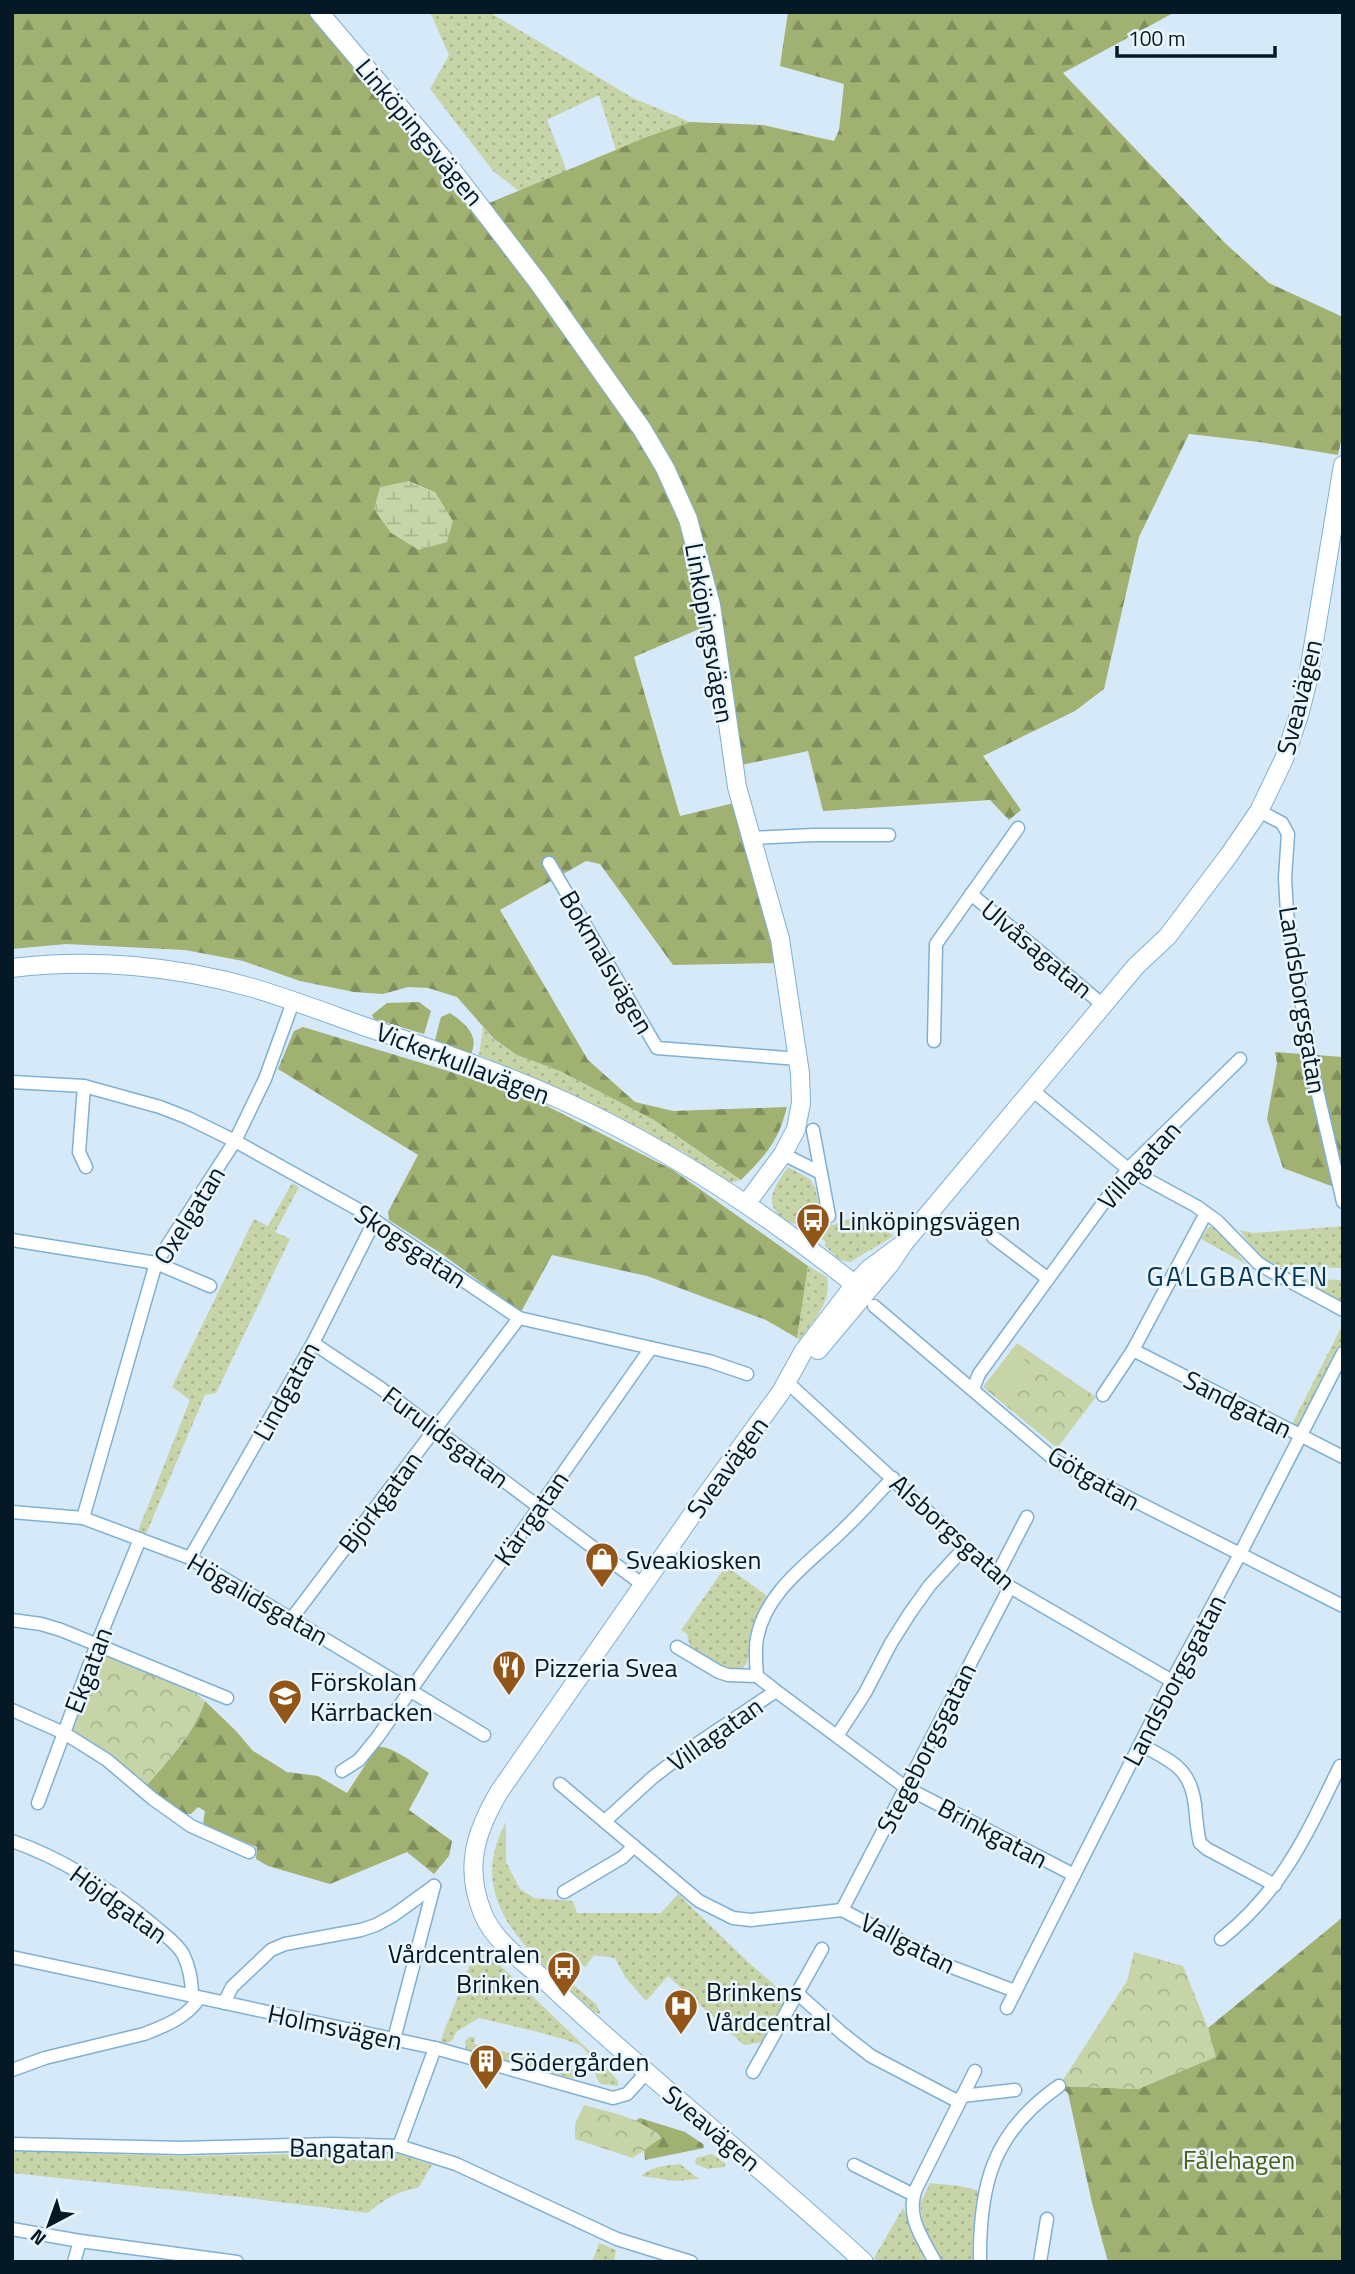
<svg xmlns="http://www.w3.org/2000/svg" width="1355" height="2274" viewBox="0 0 1355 2274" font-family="'Titillium Web',sans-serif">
<defs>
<pattern id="grass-dots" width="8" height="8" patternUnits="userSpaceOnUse" patternTransform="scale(1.75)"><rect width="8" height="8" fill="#c7d4a8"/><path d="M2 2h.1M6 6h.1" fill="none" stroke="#a9b590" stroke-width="1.8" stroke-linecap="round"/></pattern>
<pattern id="forest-firs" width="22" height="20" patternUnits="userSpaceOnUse" patternTransform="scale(1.75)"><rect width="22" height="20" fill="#a0b171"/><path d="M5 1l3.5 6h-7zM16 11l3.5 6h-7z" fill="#808f5d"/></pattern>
<pattern id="wetland-marsh" width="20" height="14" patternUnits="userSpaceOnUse" patternTransform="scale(1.75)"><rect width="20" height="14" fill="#c7d4a8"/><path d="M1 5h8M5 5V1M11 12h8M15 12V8" fill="none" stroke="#a9b590"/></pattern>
<pattern id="park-crowns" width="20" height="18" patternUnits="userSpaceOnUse" patternTransform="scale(1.75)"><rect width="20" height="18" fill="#c7d4a8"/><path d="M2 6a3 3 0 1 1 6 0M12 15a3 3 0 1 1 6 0" fill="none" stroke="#a9b590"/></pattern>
</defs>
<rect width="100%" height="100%" fill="#d6e9f8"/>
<g fill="url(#grass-dots)">
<path d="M430,12H489L633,98L690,122L616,150L599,95L547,120L567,171L519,191L493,171L430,89L449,55Z"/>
<path d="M483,1027L493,1039L517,1055L560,1071L654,1120L741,1180L729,1183L683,1152L582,1102L479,1055Z"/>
<path d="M788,1167L810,1179L815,1187L823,1222L833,1225L848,1219L868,1216L894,1236L850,1262L840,1260L825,1246V1241L799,1220L797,1225C761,1211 769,1193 788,1167Z"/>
<path d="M292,1183L299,1187L275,1232L290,1239L216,1393L205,1395L146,1534L138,1531L190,1400L172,1387L254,1219L268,1226Z"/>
<path d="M1211,1226L1221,1233L1246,1264L1201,1239L1207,1229Z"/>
<path d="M1343,1226V1268L1279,1267L1263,1260L1239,1230L1253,1233Z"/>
<path d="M808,1266L827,1277C832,1303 814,1319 800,1340L797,1338Z"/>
<path d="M1300,1279L1343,1280V1303L1302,1283Z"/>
<path d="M1343,1324V1342L1300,1424L1297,1427L1291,1426Z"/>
<path d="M726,1566L767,1596C762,1608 754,1619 751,1631C748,1641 751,1655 746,1664C735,1684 702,1656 690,1648L687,1634L681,1630Z"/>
<path d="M506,1822V1862L520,1889L534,1898L573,1901L577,1913H661L678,1894L748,1962L788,1997L764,2042L744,2045L668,1976L646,2001L625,1977L615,1958L594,1955L585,1967L569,1953L554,1968L596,2004L601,2014L594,2012C539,1961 460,1905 506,1822Z"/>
<path d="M478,1944L604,2065L618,2081V2086L601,2084C590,2071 597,2061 581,2046C572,2039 496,2022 479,2018L456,2032L453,2040L447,2043L440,2042Z"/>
<path d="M469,2037H475L474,2044L574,2070L578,2065L583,2068L580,2079L571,2078L466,2050L465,2041Z"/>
<path d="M12,2151L181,2156L364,2153L399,2154L432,2165L418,2188C399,2191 382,2200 368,2213L249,2198L12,2173Z"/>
<path d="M712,2154L726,2164L724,2167L708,2169L695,2164L696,2158Z"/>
<path d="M680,2164L699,2179L675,2181L641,2176C650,2167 667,2165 680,2164Z"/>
<path d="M930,2183L960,2186L980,2191L975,2212L972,2262H942L941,2260L923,2225L920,2204Z"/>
<path d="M903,2208L926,2262H878L874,2258Z"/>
<path d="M599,2243L616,2250L614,2262H592Z"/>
</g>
<g fill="url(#forest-firs)">
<path d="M12,12H309L475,209L644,138L690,122L763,125L834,141L839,130L844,84L780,66L788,12H1175L1063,73L1225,243L1269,283L1343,317V432L1338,455L1259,442L1189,434L1139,537L1104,689L1075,711L983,756L1021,810L1009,820L990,800L823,811L808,751L727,768L721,626L688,548L704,627L634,657L680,816L734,803L781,963L673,965L600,864L586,861L500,910L588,1060L635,1102L673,1111L787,1107C778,1142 766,1155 741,1180L654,1120L560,1071L517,1055L494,1039L457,997L428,988L408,987L383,994L354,992L300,981L243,961L185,950L66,944L12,949Z"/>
<path d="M419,1002L431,1011L424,1034L374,1019L372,1015L387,1003Z"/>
<path d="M450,1013C465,1023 482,1037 469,1057L435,1040L441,1017Z"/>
<path d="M303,1027L448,1071L537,1101L673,1170L808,1266L797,1338L766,1320L647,1276L552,1255L521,1312L442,1254L389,1220L388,1212L418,1155L278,1069L294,1031Z"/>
<path d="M1275,1052L1343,1057V1209L1334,1187L1283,1168L1267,1119L1277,1063Z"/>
<path d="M205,1701L236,1731L253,1751L287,1772L318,1776L347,1793L377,1747C391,1745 416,1765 429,1773L409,1810L452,1841L449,1856L434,1874L407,1852L330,1884L268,1866L256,1859L257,1847L210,1828L203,1823L205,1811L198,1807L191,1814H182L146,1786C169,1760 193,1735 205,1701Z"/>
<path d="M1343,1917V2262H1108L1092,2203L1068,2093L1059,2086L1138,2089L1215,2056L1208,2028Z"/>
<path d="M640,2118L685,2132L703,2144L704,2148L645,2160L644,2149L661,2138L657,2133L635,2121Z"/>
</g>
<path fill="url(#wetland-marsh)" d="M409,481L435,492L453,521L447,542L419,550L391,533L374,509L380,487Z"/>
<g fill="url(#park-crowns)">
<path d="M1017,1343L1096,1397L1057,1448L983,1387Z"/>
<path d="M96,1651L190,1689L205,1701C193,1735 169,1760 146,1786L71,1728Z"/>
<path d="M1134,1952L1183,1966L1208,2028L1216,2057L1138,2089L1059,2086L1127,1981Z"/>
<path d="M584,2105C608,2112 644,2118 661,2138L633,2158L575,2139V2124Z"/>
</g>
<path fill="#c7d4a8" d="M1014,1351L1032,1367L1007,1400L988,1384Z"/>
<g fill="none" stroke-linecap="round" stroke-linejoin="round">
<g stroke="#7fb0d3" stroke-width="15">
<g id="street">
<path d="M1259,811L1282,823L1288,834L1285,878L1287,913L1313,1073L1343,1202"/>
<path d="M751,838L813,835H889"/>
<path d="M549,863L657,1048L799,1059"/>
<path d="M971,894L1103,1005"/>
<path d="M934,1041L936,944L1018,828"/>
<path d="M12,1082L84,1086L160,1107L188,1118L235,1141L359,1210L519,1318L709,1361L747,1374"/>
<path d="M84,1086L79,1152L86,1167"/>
<path d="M1032,1090L1128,1169L1196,1206L1217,1221L1258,1263L1269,1270L1343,1310"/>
<path d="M813,1130L829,1216"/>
<path d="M783,1154L821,1173"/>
<path d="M993,1237L1047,1278"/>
<path d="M12,1240L156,1263L210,1286"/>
<path d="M874,1306L1056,1461L1343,1606"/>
<path d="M313,1343L379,1387L643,1585"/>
<path d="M1133,1350L1343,1457"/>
<path d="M787,1382L1010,1587L1172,1681"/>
<path d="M973,1389L979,1374L1128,1169L1240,1059"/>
<path d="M1103,1395L1133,1350L1206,1213"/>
<path d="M12,1512L83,1518L190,1558L484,1735"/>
<path d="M83,1518L156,1263L235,1141L265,1079L293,1002"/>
<path d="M190,1558L313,1343L375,1220"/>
<path d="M997,1575L1027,1517"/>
<path d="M292,1618L519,1318"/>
<path d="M12,1620L41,1624L61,1630L227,1698"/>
<path d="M677,1647L719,1672L728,1675L757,1676"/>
<path d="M776,1691L905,1787L1074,1875"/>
<path d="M12,1710L64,1733L107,1760L153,1799L191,1826L249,1852"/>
<path d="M837,1736L865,1693L891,1643L910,1613L930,1585L966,1546"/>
<path d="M1140,1744C1171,1762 1190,1766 1195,1805C1196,1818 1197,1831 1200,1843L1207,1849L1275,1885"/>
<path d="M342,1771L359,1760L377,1738L651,1348"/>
<path d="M560,1784L699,1901L733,1918L751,1920L842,1910L949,1966L1015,1991"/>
<path d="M38,1803L97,1644L140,1539"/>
<path d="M605,1821L652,1778L691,1748L776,1691L757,1676C756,1664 755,1650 757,1638C766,1590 812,1561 844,1529C861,1513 876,1495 893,1478"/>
<path d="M12,1841C64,1859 110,1889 152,1924C162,1933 176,1942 183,1954C190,1968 192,1982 192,1996"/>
<path d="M564,1892L623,1857L634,1846"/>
<path d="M842,1910L1010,1587"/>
<path d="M1221,1939C1282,1891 1307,1834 1340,1766"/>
<path d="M12,1957L435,2048L613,2098L627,2094L646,2073"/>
<path d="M798,1994L843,2034L871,2056L959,2102"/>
<path d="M224,2003L232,1987L271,1950L285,1944L361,1930L376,1925L394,1915L434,1886"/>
<path d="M1007,2008L1172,1681L1240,1554L1343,1353"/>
<path d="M394,2039L434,1886"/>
<path d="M12,2070L45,2058L144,2034C164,2026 187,2018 199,1998"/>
<path d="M753,2072L822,1949"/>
<path d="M962,2096L1015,2090"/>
<path d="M12,2144L182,2148L333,2144L399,2146L456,2164L617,2239L691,2262"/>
<path d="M399,2146L435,2048"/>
<path d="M854,2165L914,2195"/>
<path d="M12,2229L80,2241L237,2262"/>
<path d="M74,2262L80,2241"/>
<path d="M935,2262C923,2239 905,2216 916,2189L975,2071"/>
<path d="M980,2262C979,2184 993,2132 1059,2086"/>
<path d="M1040,2262L1047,2219"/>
</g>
</g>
<g stroke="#7fb0d3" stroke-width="20">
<g id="secondary">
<path d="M319,12L446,162L538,282L642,429L665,468L688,519L711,605L737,787L780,939L800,1073L801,1103L796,1129L783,1154L746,1204"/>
<path d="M12,968C92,958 176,966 253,988C290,999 327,1013 363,1026C432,1049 500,1072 566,1102C674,1152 772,1217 864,1292"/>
<path d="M818,1350L890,1264L904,1243L1136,966L1167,937L1229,855L1259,811L1284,759L1299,715L1307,684L1343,465"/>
<path d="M864,2262C762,2168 653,2082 552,1987C528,1964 496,1945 483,1914C464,1868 475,1833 499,1792L701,1502L781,1392L803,1352L855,1284L869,1269L904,1243"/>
</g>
</g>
<use href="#street" stroke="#fff" stroke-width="12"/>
<use href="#secondary" stroke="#fff" stroke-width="18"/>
</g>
<defs>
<g id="bus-pin" transform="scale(1.75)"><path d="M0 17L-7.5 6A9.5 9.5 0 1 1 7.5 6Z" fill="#925618" stroke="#ebf5fc"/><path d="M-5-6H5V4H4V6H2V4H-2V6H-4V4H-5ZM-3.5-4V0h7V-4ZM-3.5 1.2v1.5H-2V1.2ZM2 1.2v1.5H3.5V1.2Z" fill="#fff"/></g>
<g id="shop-pin" transform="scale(1.75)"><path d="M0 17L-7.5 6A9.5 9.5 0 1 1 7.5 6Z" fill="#925618" stroke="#ebf5fc"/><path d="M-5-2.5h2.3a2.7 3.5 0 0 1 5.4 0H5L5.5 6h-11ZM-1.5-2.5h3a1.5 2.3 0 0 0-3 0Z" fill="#fff"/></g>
<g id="restaurant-pin" transform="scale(1.75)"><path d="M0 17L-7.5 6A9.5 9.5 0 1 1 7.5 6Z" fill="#925618" stroke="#ebf5fc"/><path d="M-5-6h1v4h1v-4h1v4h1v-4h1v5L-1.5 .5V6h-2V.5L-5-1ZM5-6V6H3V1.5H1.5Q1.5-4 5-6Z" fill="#fff"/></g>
<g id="school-pin" transform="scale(1.75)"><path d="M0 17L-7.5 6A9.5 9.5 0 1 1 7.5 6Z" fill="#925618" stroke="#ebf5fc"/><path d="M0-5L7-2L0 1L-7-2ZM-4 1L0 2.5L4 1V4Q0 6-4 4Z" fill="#fff"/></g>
<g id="hospital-pin" transform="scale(1.75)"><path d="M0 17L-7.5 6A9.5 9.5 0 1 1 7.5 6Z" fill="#925618" stroke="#ebf5fc"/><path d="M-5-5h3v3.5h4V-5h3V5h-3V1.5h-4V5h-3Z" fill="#fff"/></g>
<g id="building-pin" transform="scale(1.75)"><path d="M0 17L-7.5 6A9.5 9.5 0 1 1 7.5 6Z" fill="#925618" stroke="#ebf5fc"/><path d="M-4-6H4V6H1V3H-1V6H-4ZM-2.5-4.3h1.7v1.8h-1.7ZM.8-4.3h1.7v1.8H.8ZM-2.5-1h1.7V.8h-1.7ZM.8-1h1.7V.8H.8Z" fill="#fff"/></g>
</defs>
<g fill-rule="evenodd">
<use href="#bus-pin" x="813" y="1220"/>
<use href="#shop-pin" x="602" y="1559"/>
<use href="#restaurant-pin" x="509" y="1667"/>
<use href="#school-pin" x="285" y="1696"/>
<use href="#bus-pin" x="564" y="1968"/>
<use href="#hospital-pin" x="681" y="2006"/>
<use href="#building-pin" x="486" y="2061"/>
</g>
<g text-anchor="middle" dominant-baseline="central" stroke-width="5" stroke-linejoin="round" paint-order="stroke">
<g font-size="26" fill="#051825" stroke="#ebf5fc">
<text transform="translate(420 132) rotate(50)">Linköpingsvägen</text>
<text transform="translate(710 633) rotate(80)">Linköpingsvägen</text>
<text transform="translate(1299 697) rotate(-76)">Sveavägen</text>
<text transform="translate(1037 949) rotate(40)">Ulvåsagatan</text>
<text transform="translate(607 962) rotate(60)">Bokmalsvägen</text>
<text transform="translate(1303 1000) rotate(81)">Landsborgsgatan</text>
<text transform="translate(463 1063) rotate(21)">Vickerkullavägen</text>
<text transform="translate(1139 1165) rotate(-48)">Villagatan</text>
<text transform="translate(189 1215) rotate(-58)">Oxelgatan</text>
<text transform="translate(411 1246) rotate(34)">Skogsgatan</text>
<text transform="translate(286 1391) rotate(-61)">Lindgatan</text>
<text transform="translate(1238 1404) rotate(27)">Sandgatan</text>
<text transform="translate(446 1437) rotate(37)">Furulidsgatan</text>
<text transform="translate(727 1467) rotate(-54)">Sveavägen</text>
<text transform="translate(1094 1478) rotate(30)">Götgatan</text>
<text transform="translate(380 1502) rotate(-53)">Björkgatan</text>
<text transform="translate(531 1518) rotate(-55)">Kärrgatan</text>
<text transform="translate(953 1532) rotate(42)">Alsborgsgatan</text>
<text transform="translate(258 1599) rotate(30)">Högalidsgatan</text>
<text transform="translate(88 1670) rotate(-69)">Ekgatan</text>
<text transform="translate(1174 1680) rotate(-62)">Landsborgsgatan</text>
<text transform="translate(715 1734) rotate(-35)">Villagatan</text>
<text transform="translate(926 1748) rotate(-63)">Stegeborgsgatan</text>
<text transform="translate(993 1833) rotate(28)">Brinkgatan</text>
<text transform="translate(119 1904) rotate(36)">Höjdgatan</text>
<text transform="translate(908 1943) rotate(27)">Vallgatan</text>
<text transform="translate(335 2027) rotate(12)">Holmsvägen</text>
<text transform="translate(712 2128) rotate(40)">Sveavägen</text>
<text transform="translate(342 2148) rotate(1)">Bangatan</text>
</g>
<g font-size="26" fill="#051825" stroke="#ebf5fc" text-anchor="start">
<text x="838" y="1220">Linköpingsvägen</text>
<text x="626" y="1559">Sveakiosken</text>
<text x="534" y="1667">Pizzeria Svea</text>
<text x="310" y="1681">Förskolan<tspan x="310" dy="30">Kärrbacken</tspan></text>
<text x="540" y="1953" text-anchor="end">Vårdcentralen<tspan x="540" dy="30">Brinken</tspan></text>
<text x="706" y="1991">Brinkens<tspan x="706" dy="30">Vårdcentral</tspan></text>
<text x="510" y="2061">Södergården</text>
</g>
<g font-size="26" fill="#4e5d18" stroke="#ebf5fc">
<text x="1239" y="2159">Fålehagen</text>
</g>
<g font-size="28" letter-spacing="2" fill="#053957" stroke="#ebf5fc">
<text x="1238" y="1275">GALGBACKEN</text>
</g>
</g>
<rect width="1355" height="2274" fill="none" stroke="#051825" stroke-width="28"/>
<g transform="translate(49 2225) rotate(221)" stroke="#ebf5fc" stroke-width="5" paint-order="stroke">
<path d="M0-5L12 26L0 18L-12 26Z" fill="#051825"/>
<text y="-10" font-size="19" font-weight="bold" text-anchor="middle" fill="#051825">N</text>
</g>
<path d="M1117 46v10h158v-10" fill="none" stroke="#051825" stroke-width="3.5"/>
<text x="1128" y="46" font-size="21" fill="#051825" stroke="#ebf5fc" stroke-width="5" paint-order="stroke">100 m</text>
</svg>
